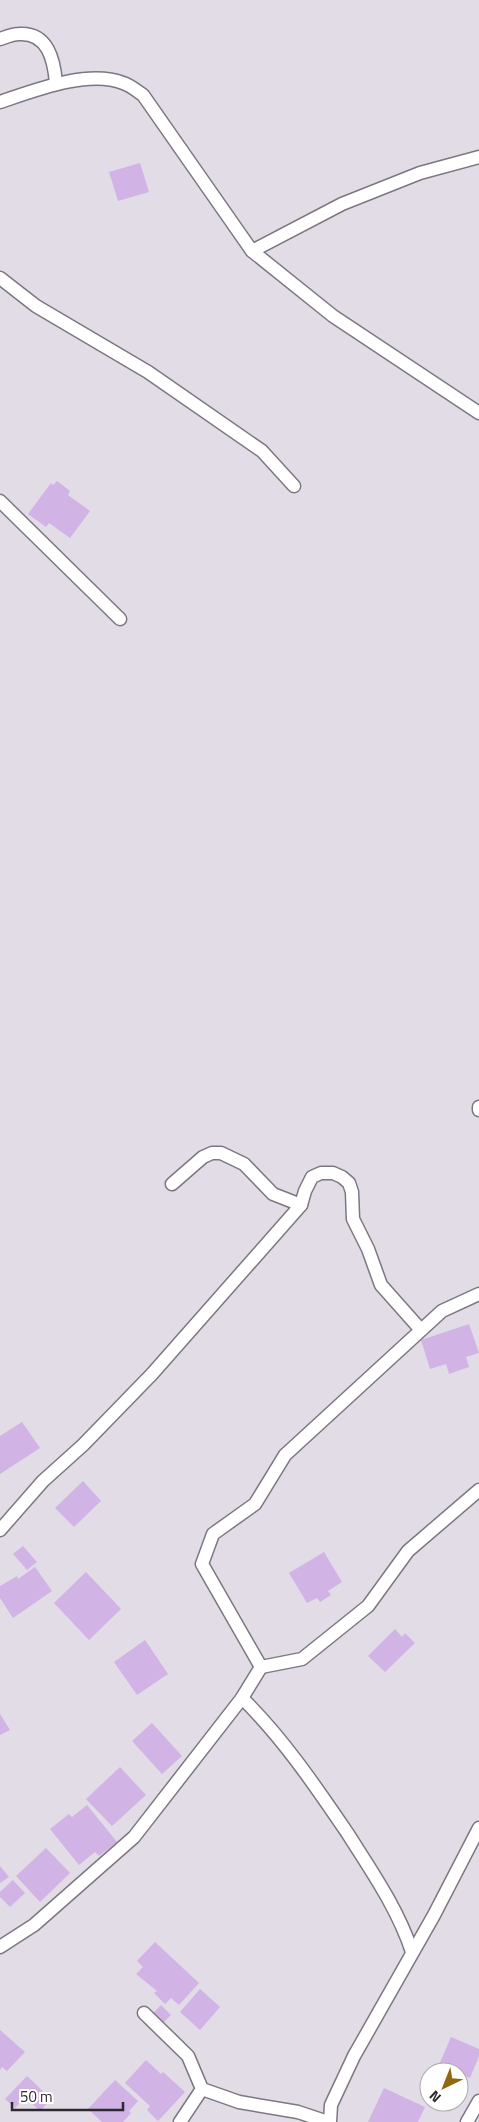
<svg xmlns="http://www.w3.org/2000/svg" width="479" height="2122" viewBox="0 0 479 2122" font-family="'Titillium Web',sans-serif">
<rect width="100%" height="100%" fill="#e2dce7"/>
<g fill="#d1b3e6">
<path d="M140,163L149,192L118,201L109,172Z"/>
<path d="M57,481L70,491L68,495L90,511L70,538L49,523L46,527L28,514L51,483L53,485Z"/>
<path d="M469,1324L479,1353L466,1357L469,1367L449,1374L446,1364L430,1369L421,1340Z"/>
<path d="M22,1422L40,1448L0,1474V1436Z"/>
<path d="M83,1481L101,1501L74,1527L55,1508Z"/>
<path d="M23,1546L37,1562L27,1570L13,1554Z"/>
<path d="M324,1552L342,1582L328,1591L331,1595L320,1602L317,1598L307,1603L289,1573Z"/>
<path d="M35,1567L52,1591L13,1618L0,1598V1586L17,1576L18,1579Z"/>
<path d="M86,1572L121,1609L89,1640L54,1603Z"/>
<path d="M395,1629L402,1637L405,1633L415,1643L385,1672L368,1656Z"/>
<path d="M145,1640L168,1674L137,1695L114,1662Z"/>
<path d="M0,1714L10,1730L0,1735Z"/>
<path d="M152,1723L182,1756L162,1774L132,1741Z"/>
<path d="M120,1767L146,1795L112,1826L86,1799Z"/>
<path d="M87,1805L117,1842L99,1856L95,1852L79,1865L50,1829L69,1814L72,1817Z"/>
<path d="M46,1848L70,1873L40,1902L16,1876Z"/>
<path d="M0,1866L9,1877L0,1883Z"/>
<path d="M13,1880L25,1893L10,1907L0,1897V1892Z"/>
<path d="M155,1942L199,1983L179,2005L171,1998L165,2004L154,1993L157,1991L136,1974L143,1967L137,1961Z"/>
<path d="M200,1989L220,2007L200,2030L180,2012Z"/>
<path d="M161,2005L171,2015L162,2024L152,2014Z"/>
<path d="M0,2030L25,2052L7,2071L2,2067L0,2070Z"/>
<path d="M451,2037L479,2049V2056L470,2078L439,2065Z"/>
<path d="M146,2060L161,2074L163,2072L185,2092L158,2121L147,2110L150,2106L125,2083Z"/>
<path d="M27,2076L51,2099L40,2111L25,2097L15,2108L5,2099Z"/>
<path d="M115,2080L138,2101L129,2111L131,2113L123,2122H102L88,2109Z"/>
<path d="M384,2088L425,2107L418,2122H368Z"/>
</g>
<g fill="none" stroke-linecap="round" stroke-linejoin="round">
<g stroke="#7c7780" stroke-width="15">
<g id="minor">
<path d="M0,39C6,37 13,34 19,34C48,32 54,60 56,83"/>
<path d="M0,102C33,91 88,69 123,83C130,85 137,91 143,95L252,251L342,204L420,173L479,157"/>
<path d="M252,251L333,316L479,413"/>
<path d="M0,278L36,306L148,372L262,451L294,486"/>
<path d="M0,501L120,619"/>
<path d="M479,1107V1110"/>
<path d="M172,1184L203,1157L212,1153H221L244,1164L273,1194L301,1205L305,1191L312,1177L321,1173H333L342,1177L349,1183L352,1192L353,1219L368,1249L381,1285L421,1330"/>
<path d="M0,1530L43,1481L83,1445L152,1374L301,1205"/>
<path d="M261,1667L202,1564L213,1534L255,1504L285,1455L442,1311L479,1294"/>
<path d="M261,1667L302,1659L368,1606L408,1551L479,1490"/>
<path d="M242,1698C283,1738 316,1787 348,1834C372,1872 398,1909 412,1952"/>
<path d="M0,1947L34,1925L134,1837L242,1698L261,1667"/>
<path d="M144,2013L188,2056L202,2089L180,2122"/>
<path d="M202,2089L239,2102L298,2112L328,2122"/>
<path d="M330,2122L331,2105L354,2056L434,1915L479,1828"/>
<path d="M467,2122L479,2101"/>
</g>
</g>
<use href="#minor" stroke="#fff" stroke-width="12"/>
</g>
<g transform="translate(444 2087) rotate(223)"><circle r="24" fill="#ffffff" stroke="#abaaab"/>
<path d="M0-4L9 19L0 12L-9 19Z" fill="#91670f"/>
<text y="-8" font-size="14" font-weight="bold" text-anchor="middle" fill="#2c2a2e">N</text>
</g>
<path d="M12 2102v8h111v-8" fill="none" stroke="#2c2a2e" stroke-width="2.5"/>
<text x="20" y="2102" font-size="15" fill="#2c2a2e" stroke="#ffffff" stroke-width="4" paint-order="stroke">50 m</text>
</svg>
